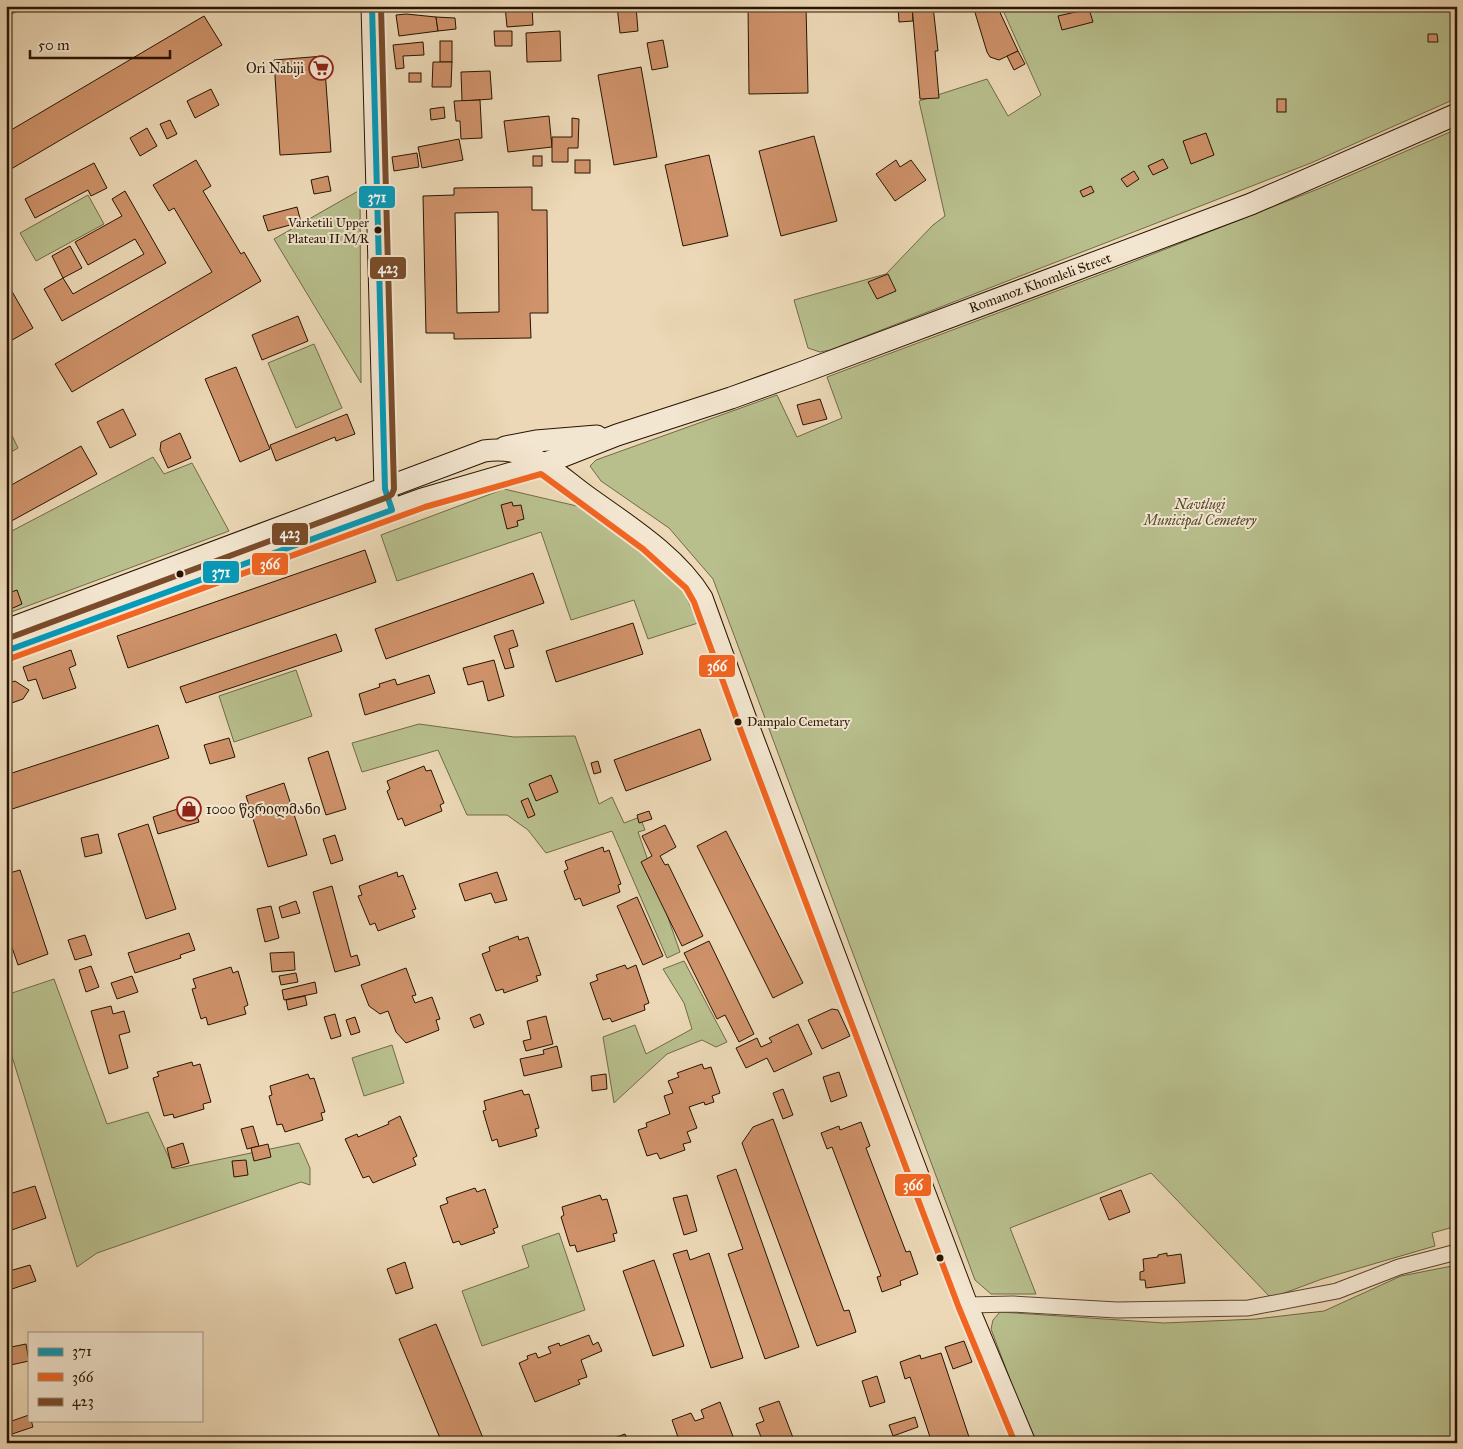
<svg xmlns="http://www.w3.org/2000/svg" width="1463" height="1449" viewBox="0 0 1463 1449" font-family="'IM FELL Great Primer','Noto Serif Georgian',serif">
<rect width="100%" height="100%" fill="#ecd8b6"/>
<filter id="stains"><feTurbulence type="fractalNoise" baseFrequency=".004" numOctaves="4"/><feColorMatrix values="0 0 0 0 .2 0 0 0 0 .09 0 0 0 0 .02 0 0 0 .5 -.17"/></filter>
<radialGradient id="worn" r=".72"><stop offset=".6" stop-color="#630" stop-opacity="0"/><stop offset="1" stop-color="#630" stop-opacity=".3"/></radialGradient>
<g fill="#b8bf8d" stroke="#706a47">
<path d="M6,6H28L6,17Z"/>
<path d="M1001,6H1457V98L1311,163L830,350L820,352L808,348L794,300L886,274L933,225L945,216L919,101L987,79L1008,116L1041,95Z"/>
<path d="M1457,129V1226L1432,1233L1435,1246L1322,1279L1271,1298L1151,1173L1010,1228L1036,1294H991L975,1280L713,579L669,528L601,481L590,466L596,460L777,395L797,437L842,418L827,377L1115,269L1323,187Z"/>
<path d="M360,190L361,383L274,239Z"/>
<path d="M88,195L104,224L36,261L20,233Z"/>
<path d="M314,344L342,408L296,428L268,363Z"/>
<path d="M6,423L18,448L6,455Z"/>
<path d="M153,457L164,474L192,463L229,531L6,614V534Z"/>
<path d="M504,489L594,510L625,532L683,590L698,623L648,639L634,600L571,620L541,532L397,581L381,535Z"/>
<path d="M296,670L312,716L234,742L219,696Z"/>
<path d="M419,724L514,737L575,736L599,804L612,797L624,823L640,817L645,830L638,832L680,952L667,958L612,831L546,853L528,830L507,815H467L438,750L362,772L352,743Z"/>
<path d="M684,961L727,1042L716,1047L702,1040L667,1054L614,1103L603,1037L635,1025L646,1054L692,1029L684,1003L663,969Z"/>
<path d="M54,979L107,1124L148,1112L174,1169L299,1143L310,1168V1185L301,1182L97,1253L77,1267L6,1037V995Z"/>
<path d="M392,1045L404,1083L364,1096L352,1058Z"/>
<path d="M559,1233L585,1310L482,1346L462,1291L529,1267L522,1246Z"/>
<path d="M1457,1265V1443H1034L991,1329L993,1320L1000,1312L1164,1323L1256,1319L1324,1311L1401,1276Z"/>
</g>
<g fill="#cf926a" stroke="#281401" fill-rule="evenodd">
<path d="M505,6H532L533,25L507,27Z"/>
<path d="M617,6H636L638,31L620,33Z"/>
<path d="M666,6H719V8L666,9Z"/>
<path d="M748,6H806L808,93L749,94Z"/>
<path d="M898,6H912L913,21L899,22Z"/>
<path d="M912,6H933L938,51H935L939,98L920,99Z"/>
<path d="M973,6H997L1018,51L999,60L990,57L987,52Z"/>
<path d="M1089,9L1093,22L1062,30L1058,16Z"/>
<path d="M406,14L436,17L438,31L399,36L396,15Z"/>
<path d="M204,16L222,45L6,172V133Z"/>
<path d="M436,17L455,18L456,29L438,31Z"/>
<path d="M494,31H512V46H495Z"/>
<path d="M560,31L561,61L527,62L526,33Z"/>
<path d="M1428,34H1437L1438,42H1428Z"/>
<path d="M663,40L668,67L652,70L647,43Z"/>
<rect x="440" y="41" width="12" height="21"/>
<path d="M423,42L424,55L403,56L404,68L396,69L393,45Z"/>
<path d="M1018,51L1025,64L1014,70L1007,56Z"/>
<path d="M324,56L331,152L280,155L274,60Z"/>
<path d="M433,62H452L451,87H432Z"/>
<path d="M641,67L657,157L614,165L598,75Z"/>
<path d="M490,71L492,99L462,101L461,72Z"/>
<rect x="409" y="73" width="12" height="9"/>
<path d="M211,89L219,105L195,118L187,101Z"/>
<rect x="1277" y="99" width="9" height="13"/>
<path d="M480,100L482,138L461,139L460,121H456L454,101Z"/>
<path d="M444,107L445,118L431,120L430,109Z"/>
<path d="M549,116L552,147L508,152L504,121Z"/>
<path d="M572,118L579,119L578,148H568V162H552V137H572Z"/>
<path d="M170,120L177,134L167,139L160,124Z"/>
<path d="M147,128L157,146L140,156L130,138Z"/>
<path d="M1206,133L1214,155L1191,164L1183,141Z"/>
<path d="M814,136L837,221L781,236L759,151Z"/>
<path d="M459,139L463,160L422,168L418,147Z"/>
<path d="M417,153L419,167L394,171L392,157Z"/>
<path d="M709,155L728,236L683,246L665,165Z"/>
<rect x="533" y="156" width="9" height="10"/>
<path d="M1163,159L1168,168L1153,175L1148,166Z"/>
<path d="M196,160L211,186L203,191L241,254L244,252L261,281L72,392L55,364L212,272L174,208L169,211L153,185Z"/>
<rect x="575" y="160" width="15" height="13"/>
<path d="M896,160L900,167L911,160L926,180L895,201L876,174Z"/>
<path d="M94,163L107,188L91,196L88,190L35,218L25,199Z"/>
<path d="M1134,171L1139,179L1127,187L1121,179Z"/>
<path d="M328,176L331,191L314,194L311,180Z"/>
<path d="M1091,186L1094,192L1083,197L1080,191Z"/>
<path d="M532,187V210H547L548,313H530L531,338L454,339V333H426L423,196L454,195V188ZM498,212L499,312L457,313L455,213Z"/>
<path d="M125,191L166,263L62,321L44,289L63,278L73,294L144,254L135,239L88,265L75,242L122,216L112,199Z"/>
<path d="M297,207L301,222L268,231L263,216Z"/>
<path d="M70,246L82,268L63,278L52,256Z"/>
<path d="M888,274L896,291L877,299L868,282Z"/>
<path d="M6,281L33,328L7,343L6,342Z"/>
<path d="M298,316L308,341L262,360L252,335Z"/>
<path d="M236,367L270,449L240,462L205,379Z"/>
<path d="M820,399L827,419L803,425L797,405Z"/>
<path d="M123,409L136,435L110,448L97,422Z"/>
<path d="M347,414L355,434L336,441L335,437L276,461L270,445Z"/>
<path d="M180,433L191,458L168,468L160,450L161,442Z"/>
<path d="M81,446L97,474L6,524V488Z"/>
<path d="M512,502L513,506L521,505L524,519L517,521L518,526L507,529L501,505Z"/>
<path d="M365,550L376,582L128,668L117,636Z"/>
<path d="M533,573L544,603L386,659L375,629Z"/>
<path d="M17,590L22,604L6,611V594Z"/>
<path d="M633,623L643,654L556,682L546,651Z"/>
<path d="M513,630L518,646L509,649L514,667L505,669L494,636Z"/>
<path d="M336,634L342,651L186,703L180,687Z"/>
<path d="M71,650L76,665L69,668L76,688L43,699L36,679L28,681L23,667Z"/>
<path d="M494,660L504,696L488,701L483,681L468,685L463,668Z"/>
<path d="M429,675L435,693L365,715L359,694L380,687L379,684L395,679L397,685Z"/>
<path d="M15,681L29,690L23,699L6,705V684Z"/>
<path d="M158,725L169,758L6,811V775Z"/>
<path d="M700,729L711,760L626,791L614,760Z"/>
<path d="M229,738L235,757L210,764L204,745Z"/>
<path d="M328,751L346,809L326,815L308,758Z"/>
<path d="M598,761L601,772L594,774L591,763Z"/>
<path d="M424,766L426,771L431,770L444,803L440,805L442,811L405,826L402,818L398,820L387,791L390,789L387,781Z"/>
<path d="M551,775L558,792L536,801L529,784Z"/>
<path d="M284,783L307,855L268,867L246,796Z"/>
<path d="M528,798L535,815L528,818L521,801Z"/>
<path d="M193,804L199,822L158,834L153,817Z"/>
<path d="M649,811L652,819L639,823L637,815Z"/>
<path d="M148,824L176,909L146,919L118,834Z"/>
<path d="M665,825L676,847L660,856L665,865L668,864L703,936L682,946L641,862L652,856L642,836Z"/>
<path d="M726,831L803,983L773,998L697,846Z"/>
<path d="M98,834L102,853L85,857L81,838Z"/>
<path d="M335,835L343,860L331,864L323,839Z"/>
<path d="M603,847L604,852L609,850L621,884L618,885L620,892L583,906L580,898L575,900L564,871L568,869L565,861Z"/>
<path d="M20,870L48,954L18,965L6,930V874Z"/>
<path d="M397,872L398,877L403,875L416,909L412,910L415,917L378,931L375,923L370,925L358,896L362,895L359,886Z"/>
<path d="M497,872L507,900L495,903L491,893L465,901L459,884Z"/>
<path d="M332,886L351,957L357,955L360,965L335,972L313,892Z"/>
<path d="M637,897L663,956L643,965L617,906Z"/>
<path d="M296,901L300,913L282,918L279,907Z"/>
<path d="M271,906L279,938L265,942L257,909Z"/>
<path d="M189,933L195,950L180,955L181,958L135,973L128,953Z"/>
<path d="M85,935L92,955L75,960L68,940Z"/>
<path d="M518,936L519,940L528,937L541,975L536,976L538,981L504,993L503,989L496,991L482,954L490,951L489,947Z"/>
<path d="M709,941L754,1034L739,1042L725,1015L717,1019L684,953Z"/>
<path d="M294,952L295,970L272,972L270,953Z"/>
<path d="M625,965L627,969L636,965L649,1003L644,1005L645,1010L612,1022L610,1018L603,1020L590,983L598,980L596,975Z"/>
<path d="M91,966L99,987L86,992L79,970Z"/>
<path d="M231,967L233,973L238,971L248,1005L244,1007L246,1014L208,1025L206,1017L201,1019L192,989L196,988L193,979Z"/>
<path d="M406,968L416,995L412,996L415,1003L432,997L440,1019L436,1020L439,1030L406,1043L396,1032L388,1011L380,1014L369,1006L361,985Z"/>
<path d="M296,973L298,982L281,985L279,976Z"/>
<path d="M132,976L138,992L117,999L111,983Z"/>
<path d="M315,982L317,993L284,1000L282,990Z"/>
<path d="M305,996L307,1005L288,1010L286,1000Z"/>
<path d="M111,1006L113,1014L124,1011L130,1032L119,1035L128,1068L109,1074L91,1011Z"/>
<path d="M832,1009L838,1010L850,1036L822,1049L808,1020Z"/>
<path d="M335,1014L341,1036L331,1039L324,1017Z"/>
<path d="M480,1014L484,1024L474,1028L470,1018Z"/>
<path d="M546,1016L553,1044L526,1051L523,1041L531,1039L527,1021Z"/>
<path d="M355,1017L360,1032L351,1035L346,1020Z"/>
<path d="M798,1024L812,1054L774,1072L767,1058L746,1068L736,1048L757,1038L761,1047L772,1042L769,1038Z"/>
<path d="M557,1046L562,1067L524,1076L520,1059L544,1054L543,1050Z"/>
<path d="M192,1062L193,1066L200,1064L211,1102L203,1104L204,1109L174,1118L173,1114L164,1116L153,1078L159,1076L157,1072Z"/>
<path d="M702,1064L704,1069L711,1067L720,1093L712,1096L714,1102L705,1105L704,1102L689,1107L697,1128L687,1132L691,1142L683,1144L685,1150L660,1159L657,1153L647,1156L638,1130L647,1127L646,1123L670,1114L664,1096L673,1093L668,1081L679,1077L677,1073Z"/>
<path d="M839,1072L847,1096L831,1102L823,1077Z"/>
<path d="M308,1074L310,1079L314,1078L325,1112L321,1113L323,1120L285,1132L282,1124L277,1125L269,1096L272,1095L270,1086Z"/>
<path d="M606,1074L607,1089L592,1091L591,1076Z"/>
<path d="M783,1089L793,1115L783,1119L773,1093Z"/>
<path d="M522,1090L524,1095L529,1094L539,1128L535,1129L537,1136L499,1147L497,1139L492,1141L483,1111L486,1110L484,1101Z"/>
<path d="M400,1116L417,1156L413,1158L416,1165L373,1183L369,1176L363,1178L345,1139L357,1134L358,1137L389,1124L388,1122Z"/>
<path d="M773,1119L844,1311L849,1310L856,1332L817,1346L742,1143L753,1127Z"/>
<path d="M861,1122L870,1146L866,1148L906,1252L910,1251L918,1274L900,1281L901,1285L882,1292L877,1277L881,1276L832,1147L827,1149L821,1133L839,1126L840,1130Z"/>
<path d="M253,1126L259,1146L247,1149L241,1129Z"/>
<path d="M183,1143L189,1163L172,1168L167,1148Z"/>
<path d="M268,1144L271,1157L254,1161L251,1148Z"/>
<path d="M246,1160L248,1175L234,1177L232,1161Z"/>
<path d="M736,1169L799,1347L765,1359L728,1254L743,1249L717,1176Z"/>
<path d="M35,1186L46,1218L6,1232V1195Z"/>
<path d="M475,1188L477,1192L485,1189L498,1227L493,1229L495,1233L461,1245L459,1241L453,1243L440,1206L448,1203L446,1198Z"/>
<path d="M1121,1190L1130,1212L1109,1220L1100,1198Z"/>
<path d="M600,1195L602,1200L607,1199L617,1233L613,1234L615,1241L577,1252L575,1245L570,1246L561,1217L564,1215L562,1207Z"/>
<path d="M687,1195L697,1231L684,1235L673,1198Z"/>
<path d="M687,1250L690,1260L709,1253L743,1358L711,1368L673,1254Z"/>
<path d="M1167,1253V1256L1181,1254L1185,1283L1146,1288L1145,1280H1140V1272L1144,1271L1143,1259L1158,1257V1255Z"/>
<path d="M654,1260L684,1346L653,1356L623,1271Z"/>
<path d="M405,1262L413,1288L396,1294L387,1269Z"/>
<path d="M30,1265L36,1281L6,1291V1272Z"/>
<path d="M436,1324L483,1438L471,1443H442L399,1339Z"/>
<path d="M589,1335L593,1345L598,1342L602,1351L581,1360L587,1377L578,1380L580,1384L535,1402L519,1363L528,1359L527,1356L536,1353L538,1358L551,1353L548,1347L559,1343L560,1346Z"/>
<path d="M964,1341L972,1362L953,1369L945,1347Z"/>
<path d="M26,1344L29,1361L6,1366V1348Z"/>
<path d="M941,1353L971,1443H932L910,1377L905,1379L900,1362L920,1355L921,1359Z"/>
<path d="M877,1376L885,1402L870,1407L862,1381Z"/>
<path d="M779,1401L795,1443H746L761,1437L756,1424L764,1421L759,1408Z"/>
<path d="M720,1402L734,1439L724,1443H680L672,1420L691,1413L695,1421L704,1418L701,1410Z"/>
<path d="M29,1415V1420H31L33,1427L6,1436V1423Z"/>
<path d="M915,1417L918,1427L893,1436L889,1425Z"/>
<path d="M625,1434L629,1443H600Z"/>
</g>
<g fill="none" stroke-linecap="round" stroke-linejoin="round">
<g stroke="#59452e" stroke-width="17">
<path id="street" d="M967,1305L1013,1304L1117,1310L1248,1308L1337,1291L1399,1267L1457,1252"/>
</g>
<g stroke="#281401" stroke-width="23">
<g id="secondary">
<path d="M372,6L385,489L388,500"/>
<path d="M505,447L536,441L597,436"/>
<path d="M6,630L484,451C499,449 514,450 529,456C549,465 567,482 585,495C625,524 676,555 702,598L749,728L967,1305L1025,1443"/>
<path d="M6,651L422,499L543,464L617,435L731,398L803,372L1251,204L1457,114"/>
</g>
</g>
<use href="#street" stroke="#f3e6d0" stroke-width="15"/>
<use href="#secondary" stroke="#f3e6d0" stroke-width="21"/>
<g stroke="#f3e6d0" stroke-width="10">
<path id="bus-1" d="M6,651L392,510L385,489L372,6"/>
</g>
<g stroke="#f3e6d0" stroke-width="10">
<path id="bus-2" d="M9,659L425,507L541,474L643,549L686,588L694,602L741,731L959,1308L1015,1443"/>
</g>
<g stroke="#f3e6d0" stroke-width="10">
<path id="bus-3" d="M9,638L388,497L392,494L394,489L381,6"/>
</g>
<use href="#bus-1" stroke="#049aba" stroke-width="6"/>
<use href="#bus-2" stroke="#f26522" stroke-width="6"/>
<use href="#bus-3" stroke="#7a4b2a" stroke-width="6"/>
</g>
<defs>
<g id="supermarket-ring" transform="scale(1.25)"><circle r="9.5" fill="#f3e6d0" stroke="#8f2418" stroke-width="1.5"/><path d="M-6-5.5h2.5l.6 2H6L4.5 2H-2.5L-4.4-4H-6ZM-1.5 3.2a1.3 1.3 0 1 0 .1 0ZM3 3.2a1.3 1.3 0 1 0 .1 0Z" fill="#8f2418"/></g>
<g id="shop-ring" transform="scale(1.25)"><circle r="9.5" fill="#f3e6d0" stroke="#8f2418" stroke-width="1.5"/><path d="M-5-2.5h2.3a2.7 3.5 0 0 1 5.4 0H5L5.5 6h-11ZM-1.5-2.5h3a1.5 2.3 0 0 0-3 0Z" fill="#8f2418"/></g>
</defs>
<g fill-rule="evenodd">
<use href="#supermarket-ring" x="321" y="68"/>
<use href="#shop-ring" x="189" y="809"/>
</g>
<g fill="#281401" stroke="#f3e6d0" stroke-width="2">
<circle cx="378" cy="230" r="4.5"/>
<circle cx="180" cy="574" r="4.5"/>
<circle cx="738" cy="722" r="4.5"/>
<circle cx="940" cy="1258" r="4.5"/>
</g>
<g text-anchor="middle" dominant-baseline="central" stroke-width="4" stroke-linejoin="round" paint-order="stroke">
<g font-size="13" fill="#281401" stroke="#f3e6d0" text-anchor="end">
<text x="369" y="223">Varketili Upper<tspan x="369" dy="16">Plateau II M/R</tspan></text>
<text x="747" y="722" text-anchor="start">Dampalo Cemetary</text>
</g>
<g font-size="14" fill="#281401" stroke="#f3e6d0" text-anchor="end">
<text x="304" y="68">Ori Nabiji</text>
<text x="206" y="809" text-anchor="start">1000 წვრილმანი</text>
</g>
<g font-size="14" fill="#281401" stroke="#f3e6d0">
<text transform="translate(1040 283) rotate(-20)">Romanoz Khomleli Street</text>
</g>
<g font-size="14" font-style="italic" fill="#53472b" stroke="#f3e6d0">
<text x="1200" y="504">Navtlugi<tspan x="1200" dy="16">Municipal Cemetery</tspan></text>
</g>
</g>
<g stroke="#f3e6d0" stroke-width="2">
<rect x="358" y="185" width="38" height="24" rx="5" fill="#049aba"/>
<rect x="369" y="256" width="38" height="24" rx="5" fill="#7a4b2a"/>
<rect x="271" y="522" width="38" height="24" rx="5" fill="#7a4b2a"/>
<rect x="251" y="552" width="38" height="24" rx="5" fill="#f26522"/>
<rect x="202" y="560" width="38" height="24" rx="5" fill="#049aba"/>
<rect x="698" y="654" width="38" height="24" rx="5" fill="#f26522"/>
<rect x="894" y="1173" width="38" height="24" rx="5" fill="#f26522"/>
</g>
<g font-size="14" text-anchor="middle" font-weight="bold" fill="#fff">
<text x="377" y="202">371</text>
<text x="388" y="273">423</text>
<text x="290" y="538">423</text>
<text x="270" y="569">366</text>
<text x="221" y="577">371</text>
<text x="717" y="671">366</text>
<text x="913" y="1190">366</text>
</g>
<rect width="1463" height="1449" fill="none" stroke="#ecd8b6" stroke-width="25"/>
<rect x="8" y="8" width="1448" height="1434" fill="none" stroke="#281401" stroke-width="2.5"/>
<rect x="12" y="12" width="1438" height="1424" fill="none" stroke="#281401"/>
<rect x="28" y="1332" width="175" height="90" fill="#f3e6d0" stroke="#a2927d"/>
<rect x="38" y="1348" width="25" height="8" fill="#049aba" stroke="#a2927d"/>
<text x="72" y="1356" font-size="15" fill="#281401">371</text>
<rect x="38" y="1373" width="25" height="8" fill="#f26522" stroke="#a2927d"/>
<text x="72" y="1382" font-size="15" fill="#281401">366</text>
<rect x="38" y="1398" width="25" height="8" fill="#7a4b2a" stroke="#a2927d"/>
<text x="72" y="1406" font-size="15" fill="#281401">423</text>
<path d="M30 50v8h140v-8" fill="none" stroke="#281401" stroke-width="2.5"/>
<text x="38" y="50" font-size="15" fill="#281401" stroke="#f3e6d0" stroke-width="4" paint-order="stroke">50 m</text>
<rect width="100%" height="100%" filter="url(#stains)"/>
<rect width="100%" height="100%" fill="url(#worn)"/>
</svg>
